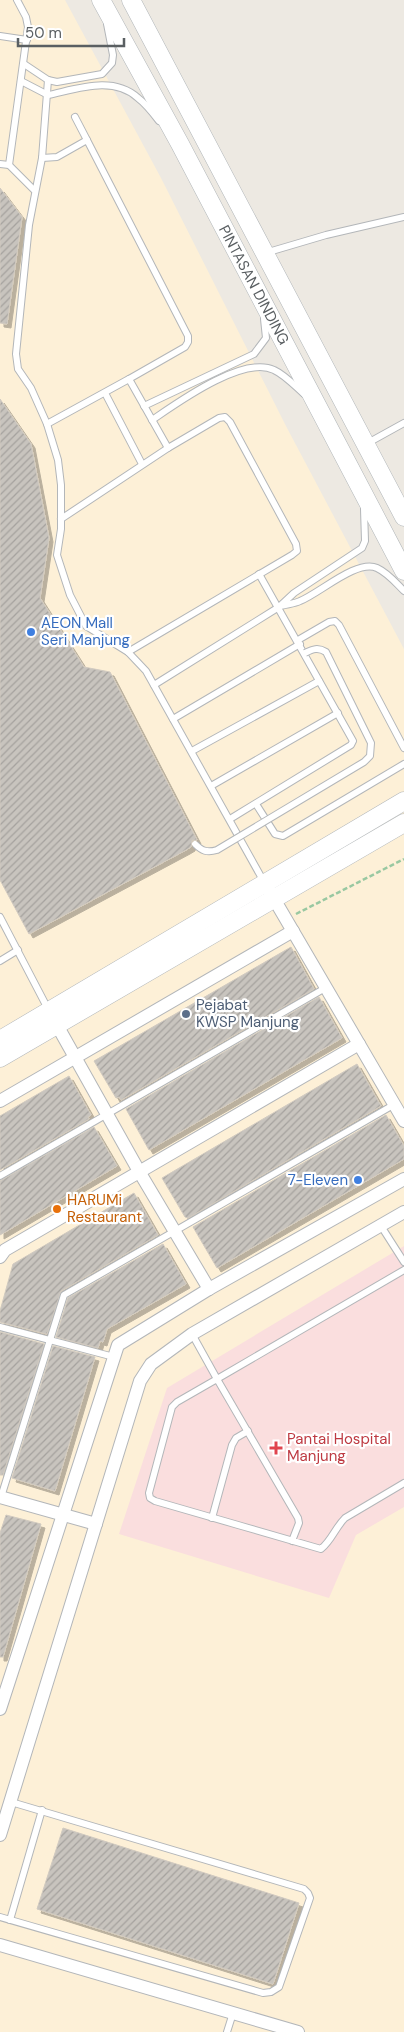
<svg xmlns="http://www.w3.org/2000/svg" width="404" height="2032" viewBox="0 0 404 2032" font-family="'DM Sans',sans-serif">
<defs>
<pattern id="building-hatch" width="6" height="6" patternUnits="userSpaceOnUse" patternTransform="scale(1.25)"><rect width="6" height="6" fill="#c8c4be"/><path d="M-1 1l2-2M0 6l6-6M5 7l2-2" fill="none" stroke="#a5a29e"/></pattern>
<filter id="shadow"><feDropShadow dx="4" dy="4" stdDeviation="0" flood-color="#0004"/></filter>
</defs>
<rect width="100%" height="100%" fill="#ede9e2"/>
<path fill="#fdf0d7" d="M0,0H65L161,178L287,428L404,649V2032H0Z"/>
<path fill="#fadede" d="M404,1246V1507L356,1535L329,1598L119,1534L167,1388Z"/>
<g fill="url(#building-hatch)" stroke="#d1cac0" filter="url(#shadow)">
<path d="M0,188L22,217L7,324L0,323Z"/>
<path d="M0,399L31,444L49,538L40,598L84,667L110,672L197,840H192L191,847L186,850L29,934L0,880Z"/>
<path d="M291,947L314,989L121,1100L119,1097L116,1098L94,1061Z"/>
<path d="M319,997L342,1038L149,1150L126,1109Z"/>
<path d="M357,1064L381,1106L188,1218L185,1217L162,1178Z"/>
<path d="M69,1076L91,1115L88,1117L89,1119L0,1170V1116Z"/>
<path d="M386,1115L404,1146V1159L217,1268L193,1227Z"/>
<path d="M94,1127L117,1166L0,1235V1181Z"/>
<path d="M134,1193L158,1235L61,1291L47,1334L0,1322V1311L13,1264Z"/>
<path d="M163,1244L186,1284L107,1329L103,1342L100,1341L98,1348L56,1337L68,1298Z"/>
<path d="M0,1332L44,1344L3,1475H0Z"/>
<path d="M53,1346L95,1357L55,1491L12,1478Z"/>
<path d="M6,1515L41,1524L3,1657H0V1533Z"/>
<path d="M63,1828L299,1903L273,1984L37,1909Z"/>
</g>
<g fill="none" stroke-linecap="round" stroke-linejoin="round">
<g stroke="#b3b6b9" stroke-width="8">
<g id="lane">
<path d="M0,36L27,40"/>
<path d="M24,64L48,80L57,82L102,74L112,63L113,55L107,24"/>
<path d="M48,80L42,158L29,225L16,354L18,369L31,388L47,424L58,460L61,485V529L57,555L70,595L86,626L128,652L146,671L264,882"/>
<path d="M21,81L48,95C77,89 113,75 138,98C146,104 153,113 159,121"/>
<path d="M75,117L87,140"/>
<path d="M42,158L57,157L87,140L188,336V342L185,347L129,379L168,448L219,418L225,417L230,422L296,544L297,551L292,555L128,652"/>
<path d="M0,164L9,165L34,190"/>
<path d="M9,165L28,27L26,17L17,0"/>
<path d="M265,253L326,235L404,217"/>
<path d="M105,393L142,464"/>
<path d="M144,406L254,354L266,338L264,319"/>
<path d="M152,420C177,403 243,355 274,370C285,375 295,386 304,394"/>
<path d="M47,424L129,379"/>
<path d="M366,444L404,423"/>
<path d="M61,519L168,448"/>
<path d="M281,606C287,604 294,604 300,601C320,593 357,559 377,568C388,573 396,583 404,591"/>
<path d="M298,640L329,622L335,621L339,625L404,748"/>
<path d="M154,685L279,607L294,593L362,548L365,541L364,509"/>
<path d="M173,719L300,644"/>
<path d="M192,751L319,681"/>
<path d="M211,786L338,713"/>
<path d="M256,804L275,834L283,836L404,764"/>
<path d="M230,819L351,745L353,741L259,574"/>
<path d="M0,917L48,1009"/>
<path d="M0,961L18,950"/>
<path d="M0,1176L327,987"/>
<path d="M381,1226L404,1262"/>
<path d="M0,1327L114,1357"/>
<path d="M192,1334L217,1379L404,1270"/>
<path d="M1,1497L64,1295L395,1104"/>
<path d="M212,1518L232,1445L236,1438L248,1431"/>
<path d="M292,1541L299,1523L298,1518L217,1379L177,1402L172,1407L149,1493L150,1498L155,1501C210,1517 266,1533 321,1549C332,1540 335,1528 345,1518L404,1483"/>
<path d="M0,1917L263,1993L271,1992L279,1987L310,1898L308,1893L304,1889L11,1802"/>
<path d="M10,1920L42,1810"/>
<path d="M227,2032L233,2013"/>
</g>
</g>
<g stroke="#b3b6b9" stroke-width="14">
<g id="street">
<path d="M270,892L404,1121"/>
<path d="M53,1018L140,1173L209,1289"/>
<path d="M0,1101L293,931"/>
<path d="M0,1257L5,1250L359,1044"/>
<path d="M0,1497L96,1524"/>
<path d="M0,1709L118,1345L209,1289L404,1179"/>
<path d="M0,1835L140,1381L151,1364L192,1334L404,1212"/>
<path d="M0,1945L298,2032"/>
</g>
</g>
<g stroke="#b1b6b9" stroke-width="19">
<g id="secondary">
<path d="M101,0L180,144L404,571"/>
<path d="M131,0L404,517"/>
<path d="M0,1040L404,801"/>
<path d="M0,1058L404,823"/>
</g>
</g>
<path stroke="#99c8a1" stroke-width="2.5" stroke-dasharray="5 2.5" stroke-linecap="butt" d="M296,914L404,859"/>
<use href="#lane" stroke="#fff" stroke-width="6"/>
<use href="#street" stroke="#fff" stroke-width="12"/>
<use href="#secondary" stroke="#fff" stroke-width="18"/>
<g stroke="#b3b6b9" stroke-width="8" stroke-linecap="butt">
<path id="lane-bridge" d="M195,844C202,851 207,853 217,850L364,762L370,756L371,743L326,652C318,647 313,649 305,653"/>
</g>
<use href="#lane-bridge" stroke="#fff" stroke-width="6"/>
</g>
<g fill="#3f7fe0" stroke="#fff" stroke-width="2">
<circle cx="31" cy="632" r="5"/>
<circle cx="358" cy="1180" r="5"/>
</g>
<circle fill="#5c6f8a" stroke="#fff" stroke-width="2" cx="186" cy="1014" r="5"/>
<circle fill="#e8710a" stroke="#fff" stroke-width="2" cx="57" cy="1209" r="5"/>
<path fill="#e0444e" stroke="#fff" stroke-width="2" d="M273.5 1440.5h5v5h5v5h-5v5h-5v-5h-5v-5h5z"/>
<g text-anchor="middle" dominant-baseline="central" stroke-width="4.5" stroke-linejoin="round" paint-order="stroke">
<g font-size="15" fill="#5a5f62" stroke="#fff">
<text transform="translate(254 285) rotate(62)">PINTASAN DINDING</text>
</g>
<g font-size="15" fill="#366cbe" stroke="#fff" text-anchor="start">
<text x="41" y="623">AEON Mall<tspan x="41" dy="17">Seri Manjung</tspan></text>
<text x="348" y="1180" text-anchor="end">7-Eleven</text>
</g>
<g font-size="15" fill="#4e5e75" stroke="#fff" text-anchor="start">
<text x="196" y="1005">Pejabat<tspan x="196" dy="17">KWSP Manjung</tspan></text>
</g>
<g font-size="15" fill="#c56008" stroke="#fff" text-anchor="start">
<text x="67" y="1200">HARUMi<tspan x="67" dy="17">Restaurant</tspan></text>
</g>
<g font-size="15" fill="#be3a42" stroke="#fff" text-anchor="start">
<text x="287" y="1439">Pantai Hospital<tspan x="287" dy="17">Manjung</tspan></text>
</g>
</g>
<path d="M18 38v8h106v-8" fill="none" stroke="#5a5f62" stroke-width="2.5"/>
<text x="25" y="38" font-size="15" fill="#5a5f62" stroke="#ffffff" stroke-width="4" paint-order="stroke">50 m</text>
</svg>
